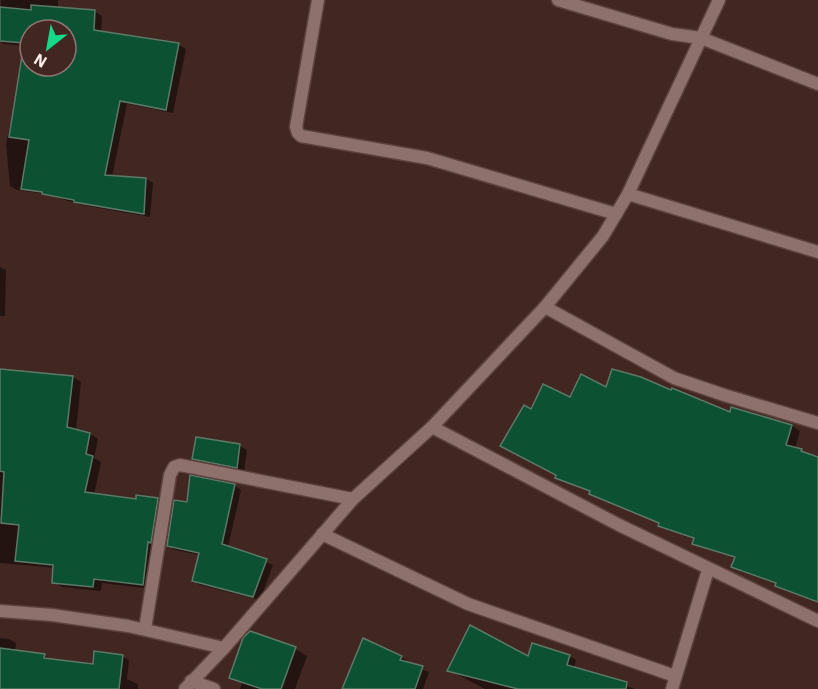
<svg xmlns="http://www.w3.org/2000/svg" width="818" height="689" viewBox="0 0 818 689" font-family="'IBM Plex Sans',sans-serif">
<rect width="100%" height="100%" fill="#422622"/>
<g fill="#0007" fill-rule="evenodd">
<path d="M1,0H58V7L61,9L95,12L102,16L101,32L179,45L186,49L173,113L127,104L112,177L146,179L153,183L150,217L82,205L46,194L17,190L10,186L6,144L11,121H13L25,46L4,44L0,42ZM30,30H66V66H30Z"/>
<path d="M0,267L6,270L5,316H0Z"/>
<path d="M0,372L73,377L81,382L76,431L90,434L98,439L94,458L101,462L94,495L137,500L157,499L166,504L151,589L102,583L101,591L62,587L53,582L55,568L0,563Z"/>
<path d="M607,389L731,414L732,409L792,426L800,431L795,449L818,458V602L785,590L777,584L742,572L733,567L736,558L703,548L694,543L695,539L669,530L660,525L661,523L599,498L591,494L592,492L566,482L532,411Z"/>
<path d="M240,446L247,450L244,471L201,462L194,458Z"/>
<path d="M235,486L241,490L228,547L273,565L260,600L200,585L193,581L200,555L175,550L168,546L188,504Z"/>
<path d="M0,638L9,639L16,643L15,651L44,655L52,660L94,665L122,656L129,660L127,679L138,684V689H0Z"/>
<path d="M295,649L307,656L295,689H240L242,683L231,677Z"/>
<path d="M569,656L576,660L574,668L635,689H485L449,670L529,658Z"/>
<path d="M401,657L408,661L407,664L429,672L423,689H344Z"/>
</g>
<g fill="#0b5132" stroke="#5c7967" stroke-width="1.5" fill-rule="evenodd">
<path d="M31,5L95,10L94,30L179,43L166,110L120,101L105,175L146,178L144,214L74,202V200L42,194V192L21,189L29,140L9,137L24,43L0,41V7L31,10ZM30,30H66V66H30Z"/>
<path d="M0,369L73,376L67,427L90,433L86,454L93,456L85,492L136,499V495L158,498L151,543L148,542L143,585L94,579L93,587L52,583L53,565L15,561L19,525L1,523L4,472L0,471Z"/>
<path d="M612,369L641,377L671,390L672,388L730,412L731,407L792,425L786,445L802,449L801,451L818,457V602L775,586L776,583L731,567L735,557L692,544L694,538L658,526L659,523L589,494L590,491L555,478L556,475L500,446L524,405L531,409L543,384L570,397L581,374L606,387Z"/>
<path d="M196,437L240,444L237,468L192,459Z"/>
<path d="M190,475L235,484L222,544L267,559L253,597L192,581L199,553L167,546L174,500L187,502Z"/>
<path d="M470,625L528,656L532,643L570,655L567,665L627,682L626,689H518L447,671Z"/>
<path d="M250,631L296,647L281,689H262L229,678L243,638Z"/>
<path d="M363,638L402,656L400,660L423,666L415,689H342Z"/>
<path d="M0,648L45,654L44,658L93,664L94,651L123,655L119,689H0Z"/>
</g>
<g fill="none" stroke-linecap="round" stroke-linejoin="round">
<g stroke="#5c423e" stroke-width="15">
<g id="street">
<path d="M318,0L296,127L298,133L301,136L427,158L616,214"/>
<path d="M558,0L672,34L701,38L818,84"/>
<path d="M628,194L818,252"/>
<path d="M545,307L674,378L724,395L818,423"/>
<path d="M432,427L619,525L818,621"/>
<path d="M322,534L468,604L675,676"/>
<path d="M0,611L52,615L128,626L224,648"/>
<path d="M145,629L170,475L174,467L180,465L353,499"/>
<path d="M191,681L214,689"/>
<path d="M185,689L224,648L353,499L432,427L545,307L603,236L628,194L719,0"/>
<path d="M672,689L708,570"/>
</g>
</g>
<use href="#street" stroke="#8e706c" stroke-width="12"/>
</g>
<g transform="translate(48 48) rotate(211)"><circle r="28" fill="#422622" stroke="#8d7673" stroke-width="1.5"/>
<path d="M0-4.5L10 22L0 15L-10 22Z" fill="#14d989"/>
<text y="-9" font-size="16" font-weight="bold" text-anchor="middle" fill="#feeeec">N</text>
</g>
</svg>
